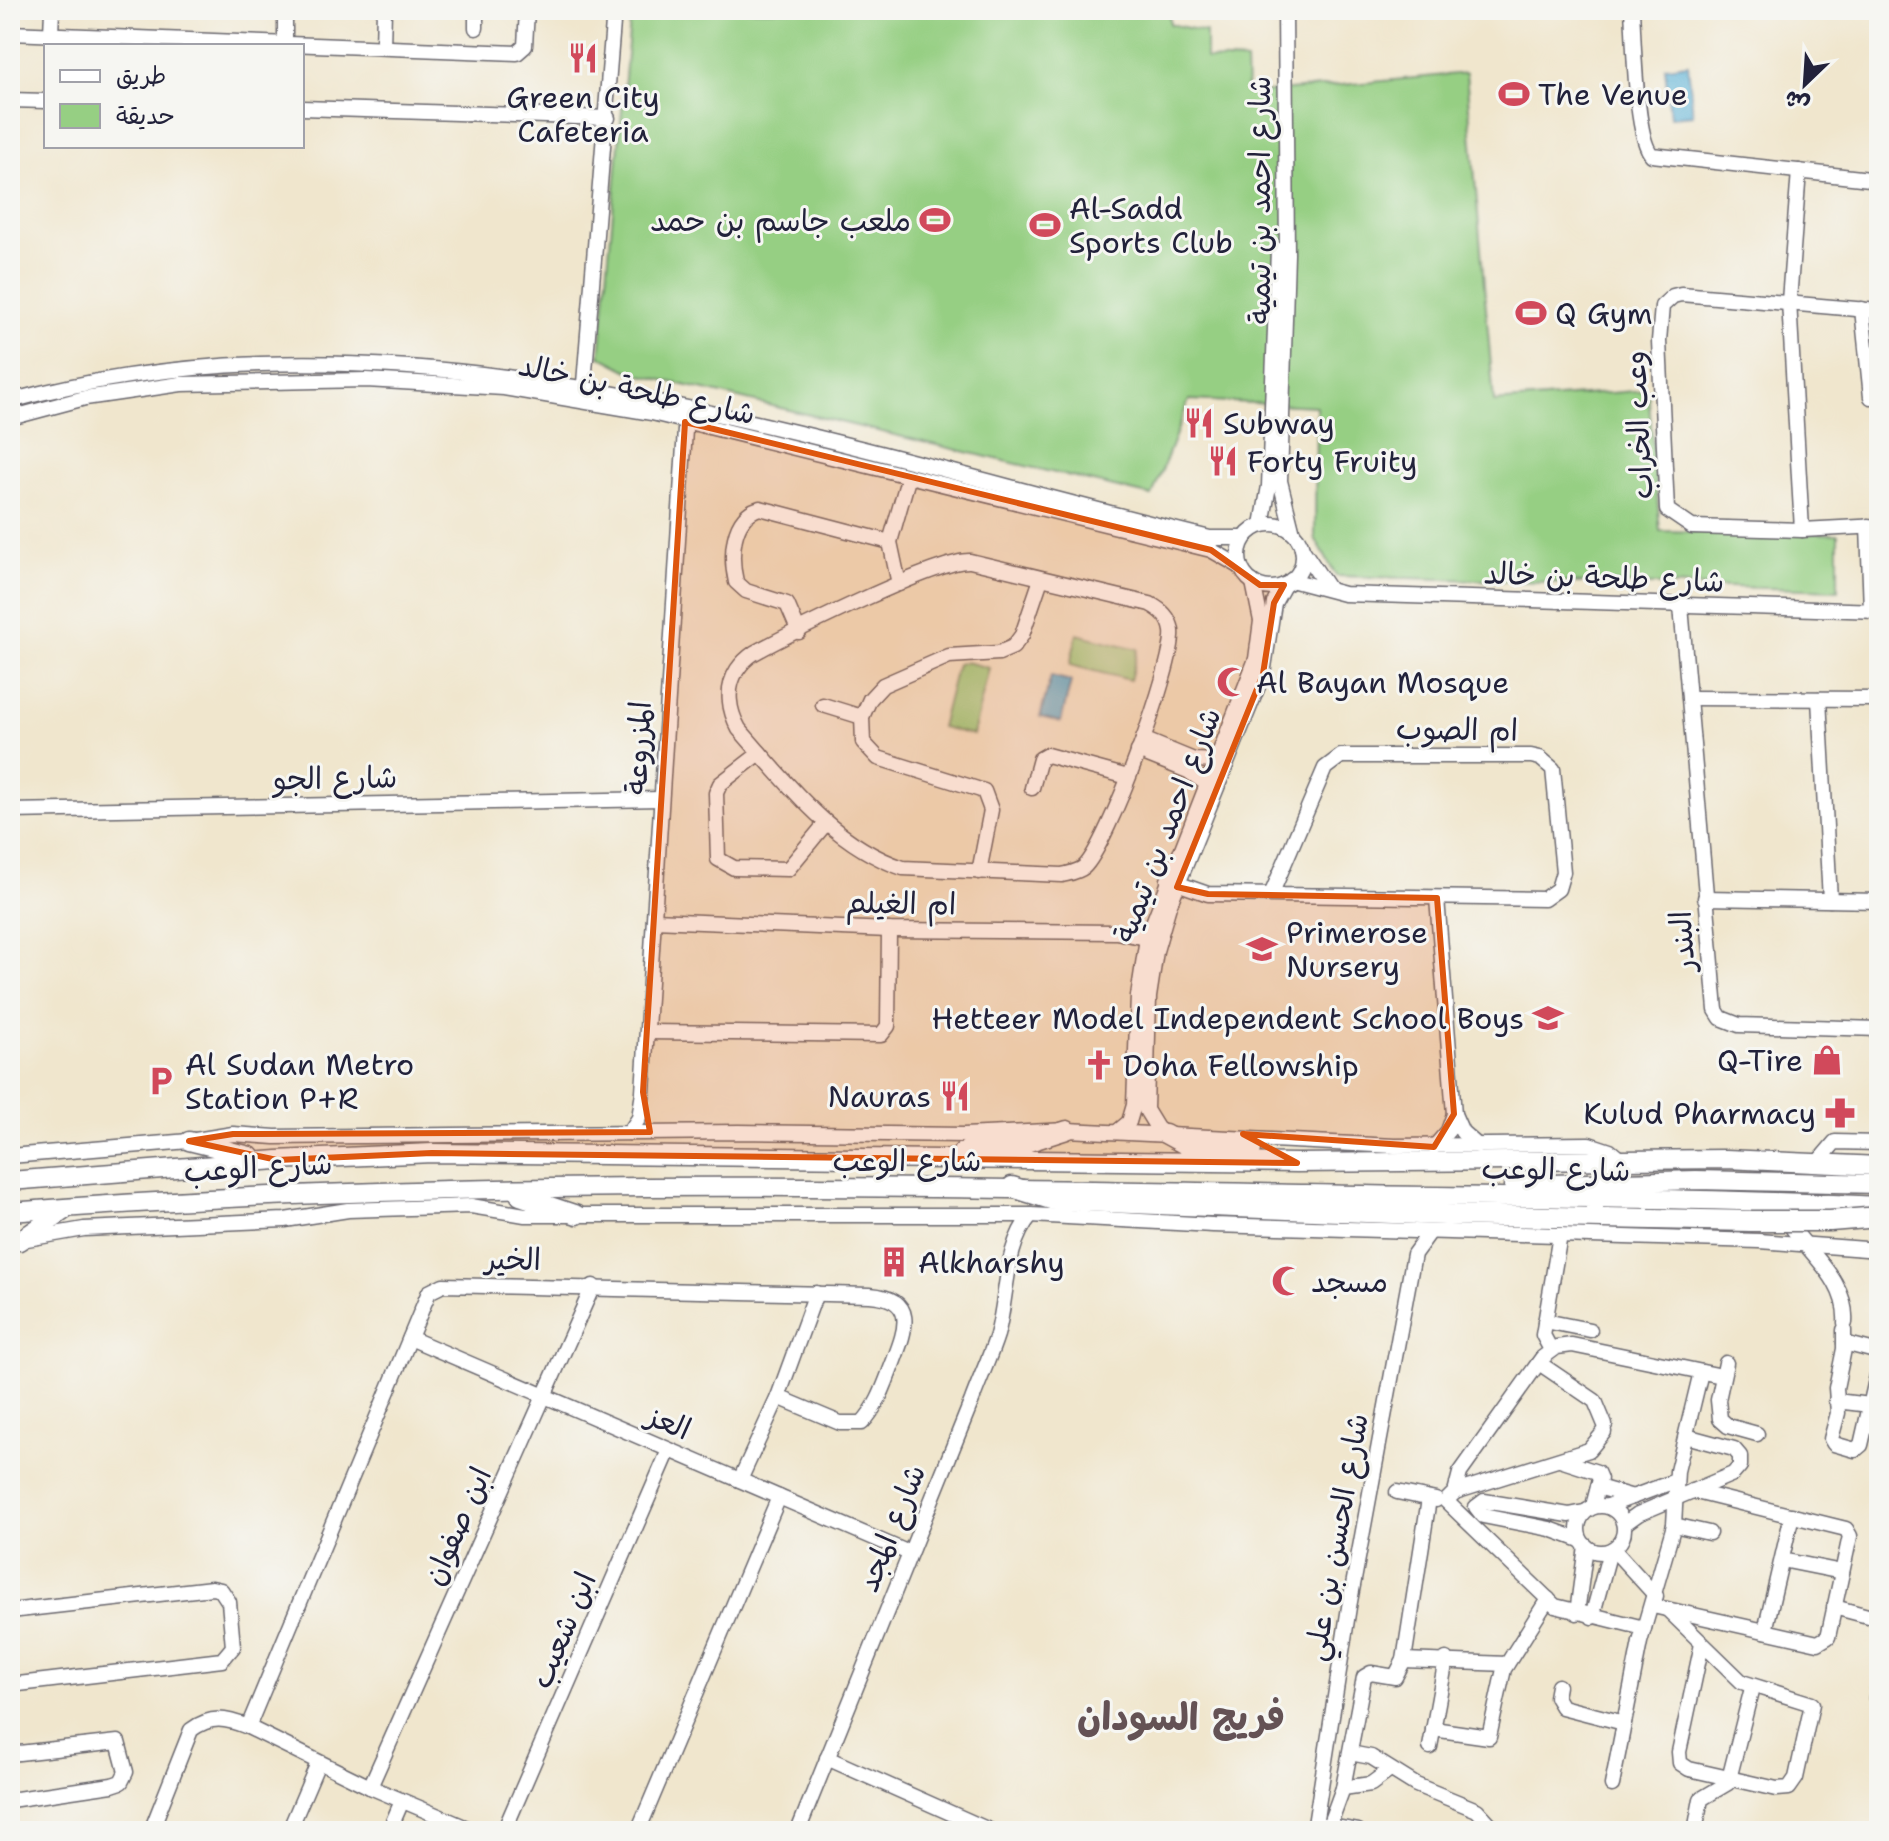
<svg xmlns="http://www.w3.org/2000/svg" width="1889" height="1841" viewBox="0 0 1889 1841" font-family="'Shantell Sans','Playpen Sans Arabic',sans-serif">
<rect width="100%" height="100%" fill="#f6f6f2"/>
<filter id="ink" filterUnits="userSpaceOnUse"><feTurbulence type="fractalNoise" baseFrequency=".0125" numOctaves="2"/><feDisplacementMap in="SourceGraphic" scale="16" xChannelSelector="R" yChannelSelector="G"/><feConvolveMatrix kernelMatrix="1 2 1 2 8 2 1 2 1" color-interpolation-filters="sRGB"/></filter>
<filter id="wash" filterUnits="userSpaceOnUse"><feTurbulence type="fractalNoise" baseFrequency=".006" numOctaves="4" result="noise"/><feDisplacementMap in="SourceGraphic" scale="32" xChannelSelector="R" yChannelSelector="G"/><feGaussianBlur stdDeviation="1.8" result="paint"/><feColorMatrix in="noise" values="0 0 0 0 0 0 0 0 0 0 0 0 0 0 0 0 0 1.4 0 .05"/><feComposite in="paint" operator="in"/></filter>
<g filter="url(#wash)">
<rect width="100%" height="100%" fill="#f0e6cd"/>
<g fill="#96cf83" stroke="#5c785f" stroke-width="2">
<path d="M631,10H1169L1170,24L1206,32V59L1246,61L1247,94L1466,73L1494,402L1648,390L1660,531L1838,534V590L1336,576L1315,538L1316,406L1189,400L1152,496L633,373L600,356Z"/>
<path d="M1077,634L1138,649L1130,680L1070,665Z"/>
<path d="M966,662L989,668L973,735L941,727L957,664Z"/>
</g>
<g fill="#59b0d6" stroke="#3e6988" stroke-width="2">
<path d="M1688,64L1693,115L1670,117L1665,67Z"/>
<path d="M1051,676L1071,681L1061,722L1040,717Z"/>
</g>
</g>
<g filter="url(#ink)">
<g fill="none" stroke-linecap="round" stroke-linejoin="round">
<g stroke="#6a676e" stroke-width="17">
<g id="minor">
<path d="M1285,10L1287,254L1280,481L1293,533"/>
<path d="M1632,10C1634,38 1635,139 1652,155L1879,180"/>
<path d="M476,28V10"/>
<path d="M10,33L517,53L525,46L527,10"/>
<path d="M51,34L52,10"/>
<path d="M285,43V10"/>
<path d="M383,47L384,10"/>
<path d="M10,100L46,101"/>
<path d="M302,108L608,118"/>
<path d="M1799,171L1789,301L1802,530"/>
<path d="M1862,309L1871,397"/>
<path d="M1879,311L1681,294L1673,296L1662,306L1659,341L1667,510L1692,527L1802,530L1879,526"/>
<path d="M583,396L614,10"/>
<path d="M10,401C409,292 823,445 1210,538H1244"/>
<path d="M10,418L85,398L181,384L366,380L504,388L652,413L1211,550L1241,567"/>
<circle cx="1271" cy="556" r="32"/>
<path d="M1262,525L1269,486L1278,250"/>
<path d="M1868,526L1871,611"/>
<path d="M1302,549L1328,588"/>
<path d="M970,561L1150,604C1161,610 1170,617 1172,631C1176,661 1107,847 1084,867C1078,872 1070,873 1062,875L903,868C833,845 786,782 739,729C729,711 725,689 737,670C741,664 748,657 754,653C789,634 939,559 970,561Z"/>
<path d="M1291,580L1344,594L1879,611"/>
<path d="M899,584L890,542L908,479"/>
<path d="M1681,606L1716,1010L1721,1018L1739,1025L1879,1029"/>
<path d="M799,632L787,604L746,591L736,582C730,557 731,516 760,508L890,542"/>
<path d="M1689,698L1879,699"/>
<path d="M1819,699L1830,900"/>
<path d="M823,705L862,717"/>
<path d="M1143,739L1194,760L1217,761"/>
<path d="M1138,751L1188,771L1207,784"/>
<path d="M760,753L720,784L716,793L718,859L734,868L788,869L826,823"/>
<path d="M1032,788L1040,759L1047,755L1128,777"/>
<path d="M10,811L661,799"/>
<path d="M979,872L991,810L984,791L878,758L863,742L862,717L870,699L883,685L949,656L999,653L1013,647L1022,635L1041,579"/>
<path d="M1168,880L1208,894L1544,899L1558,889L1563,872L1553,769L1540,758L1531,756H1341L1325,768L1271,895"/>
<path d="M1437,898L1454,1114L1462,1132L1478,1146"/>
<path d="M1705,898L1879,901"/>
<path d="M654,920L889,930L1116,932L1156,940"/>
<path d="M648,1032L881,1035L888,1026L889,930"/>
<path d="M1117,1132L1129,1122L1134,1105L1138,996L1147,938L1256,659L1261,621L1253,582"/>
<path d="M629,1133L639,1118L643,1092L686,414"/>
<path d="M1165,1134L1157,1128L1146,1110L1149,997L1156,951L1169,906L1263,674L1274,603L1284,585"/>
<path d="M1434,1147L1448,1131L1454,1114"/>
<path d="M10,1156L189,1141L233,1134L275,1137L739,1132L964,1135L1067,1130L1395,1146L1589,1144L1610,1151L1621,1160"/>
<path d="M1818,1162L1835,1142L1879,1143"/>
<path d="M1790,1225C1811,1255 1848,1282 1845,1323"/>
<path d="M10,1242L84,1229L285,1220L348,1210L471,1206L525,1215H1031L1213,1225L1759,1241L1879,1250"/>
<path d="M1545,1321L1590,1330"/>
<path d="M1844,1330V1349L1836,1388L1838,1413L1831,1439L1834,1444L1855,1450L1861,1445L1879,1367"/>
<path d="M410,1338L909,1553"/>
<path d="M1844,1343L1879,1352"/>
<path d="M1551,1350L1543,1335L1560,1235"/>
<path d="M1539,1363L1595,1401L1605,1425"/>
<path d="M1726,1363L1718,1400L1720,1419L1728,1426L1757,1434"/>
<path d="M1836,1401L1870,1405"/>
<path d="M1560,1460L1597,1472L1600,1479L1593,1506"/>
<path d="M740,1480L778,1397L816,1293"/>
<path d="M1598,1487L1633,1497"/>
<path d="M1397,1492L1436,1500"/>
<path d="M1455,1492L1589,1450L1604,1432"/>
<circle cx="1601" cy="1529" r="23"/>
<path d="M1608,1506L1675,1481"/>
<path d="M1624,1524L1638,1514L1733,1474L1740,1466V1456L1734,1449L1686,1436"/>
<path d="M1674,1525L1709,1533"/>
<path d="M1580,1540L1550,1529L1483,1516L1476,1507L1484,1501L1569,1515L1584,1512"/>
<path d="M1613,1549L1656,1596"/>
<path d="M1782,1560L1842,1572"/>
<path d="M1653,1606L1818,1643L1828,1637L1850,1536L1846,1529L1692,1491"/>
<path d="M1834,1607L1879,1619"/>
<path d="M1667,1609L1742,1682L1812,1704L1796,1778L1789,1788L1777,1789L1689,1769L1680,1763L1679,1752L1702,1644"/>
<path d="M10,1611L212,1588L221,1590L229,1602L233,1647L222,1660L10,1685"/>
<path d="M1577,1613L1586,1546"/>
<path d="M1592,1617L1610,1551"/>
<path d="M1644,1628L1555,1606L1446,1501L1455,1492L1460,1473L1542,1358L1557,1347L1572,1345L1722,1376"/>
<path d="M1765,1631L1792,1515"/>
<path d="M1404,1660L1507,1664"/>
<path d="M1879,1678L1876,1698L1879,1713"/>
<path d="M1558,1686L1556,1697L1562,1707L1624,1723"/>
<path d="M1433,1729L1489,1737L1504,1669L1548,1599"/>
<path d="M1430,1747L1446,1659"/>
<path d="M1350,1753L1371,1757L1416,1785L1477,1810L1489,1823L1491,1831"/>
<path d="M10,1754L118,1742L126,1772L121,1782L112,1785L10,1800"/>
<path d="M827,1758L991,1831"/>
<path d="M1612,1785L1640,1642L1674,1525L1677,1471L1701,1372"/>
<path d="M370,1787L593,1286"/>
<path d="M1343,1788L1371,1784L1390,1770"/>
<path d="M1323,1825L1358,1831"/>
<path d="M1329,1826L1343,1788L1364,1677L1371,1673L1395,1677L1404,1660L1429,1499"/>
<path d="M151,1831L191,1730C211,1715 226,1718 248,1727"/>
<path d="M289,1831L318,1763"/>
<path d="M389,1831L402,1801"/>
<path d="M474,1831L370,1787L248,1727L429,1292L443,1285L870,1295C919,1299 905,1331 893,1363C884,1386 878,1406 862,1423H840L778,1397"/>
<path d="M504,1831L669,1450"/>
<path d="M638,1831L779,1497"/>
<path d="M798,1831L972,1400C980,1378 990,1357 997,1335C1008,1296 1004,1246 1031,1215"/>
<path d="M1314,1831L1349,1607L1414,1254L1430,1232"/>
<path d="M1695,1831L1701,1799L1728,1783L1752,1688"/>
</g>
</g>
<g stroke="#6a676e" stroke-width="21">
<g id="major">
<path d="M1165,1134L1187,1146L1252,1150"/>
<path d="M189,1141L250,1156"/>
<path d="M962,1152L978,1146L1023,1144L1067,1130"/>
<path d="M10,1181L277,1160L432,1153L1297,1163L1726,1159L1879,1166"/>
<path d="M1513,1185L1696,1180L1879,1184"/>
<path d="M520,1196L577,1215"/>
<path d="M10,1212C441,1177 874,1186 1306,1194C1497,1198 1688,1197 1879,1206"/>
<path d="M19,1241L66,1209"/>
</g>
</g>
<g stroke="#6a676e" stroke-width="23">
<path id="highway" d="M1012,1187L1054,1200L1445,1215L1751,1221"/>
</g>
<use href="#minor" stroke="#fff" stroke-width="14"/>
<use href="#major" stroke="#fff" stroke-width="18"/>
<use href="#highway" stroke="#fff" stroke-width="20"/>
<g stroke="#6a676e" stroke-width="23" stroke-linecap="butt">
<path id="highway-bridge" d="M1751,1221H1830L1879,1217"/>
</g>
<use href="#highway-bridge" stroke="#fff" stroke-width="20"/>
</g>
</g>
<path fill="#de560e" fill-opacity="0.2" stroke="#de560e" stroke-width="6" stroke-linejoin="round" d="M685,422L1211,550L1260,585H1284L1274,603L1263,674L1177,887L1208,894L1437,898L1454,1114L1434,1147L1243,1134L1297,1163L432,1153L277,1160L189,1141L233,1134L650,1132L643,1092Z"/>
<defs>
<g id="restaurant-bare" transform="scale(2.4)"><path d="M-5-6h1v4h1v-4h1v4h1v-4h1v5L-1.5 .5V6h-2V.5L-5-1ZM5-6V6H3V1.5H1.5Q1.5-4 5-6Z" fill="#d1495b" stroke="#f6f6f2" stroke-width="2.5" paint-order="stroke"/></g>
<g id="stadium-bare" transform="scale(2.4)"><path d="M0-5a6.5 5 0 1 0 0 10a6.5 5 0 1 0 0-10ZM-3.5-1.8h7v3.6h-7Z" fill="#d1495b" stroke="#f6f6f2" stroke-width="2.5" paint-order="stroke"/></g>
<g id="mosque-bare" transform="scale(2.4)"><path d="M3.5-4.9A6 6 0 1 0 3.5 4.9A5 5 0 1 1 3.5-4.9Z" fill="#d1495b" stroke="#f6f6f2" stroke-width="2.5" paint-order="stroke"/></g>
<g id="school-bare" transform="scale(2.4)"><path d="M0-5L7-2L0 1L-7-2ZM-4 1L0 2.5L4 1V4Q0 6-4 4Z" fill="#d1495b" stroke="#f6f6f2" stroke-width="2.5" paint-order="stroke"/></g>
<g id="shop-bare" transform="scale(2.4)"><path d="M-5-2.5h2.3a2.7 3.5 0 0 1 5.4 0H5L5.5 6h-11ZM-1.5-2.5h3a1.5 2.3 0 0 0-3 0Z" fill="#d1495b" stroke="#f6f6f2" stroke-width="2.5" paint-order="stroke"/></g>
<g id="church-bare" transform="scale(2.4)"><path d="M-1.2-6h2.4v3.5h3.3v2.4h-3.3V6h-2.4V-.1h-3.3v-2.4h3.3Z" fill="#d1495b" stroke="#f6f6f2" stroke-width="2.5" paint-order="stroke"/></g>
<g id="parking-bare" transform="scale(2.4)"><path d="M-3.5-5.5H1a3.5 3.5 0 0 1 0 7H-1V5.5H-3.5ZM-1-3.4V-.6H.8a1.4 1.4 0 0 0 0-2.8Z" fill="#d1495b" stroke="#f6f6f2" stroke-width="2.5" paint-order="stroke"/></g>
<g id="pharmacy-bare" transform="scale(2.4)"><path d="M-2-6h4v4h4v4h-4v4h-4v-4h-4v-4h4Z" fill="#d1495b" stroke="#f6f6f2" stroke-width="2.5" paint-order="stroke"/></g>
<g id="building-bare" transform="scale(2.4)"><path d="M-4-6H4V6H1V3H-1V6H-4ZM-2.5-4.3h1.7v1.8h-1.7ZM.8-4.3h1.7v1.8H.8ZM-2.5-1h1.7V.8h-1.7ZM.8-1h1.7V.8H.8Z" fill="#d1495b" stroke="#f6f6f2" stroke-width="2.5" paint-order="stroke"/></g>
</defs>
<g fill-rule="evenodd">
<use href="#restaurant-bare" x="583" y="58"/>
<use href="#stadium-bare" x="1514" y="94"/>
<use href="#stadium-bare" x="935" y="220"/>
<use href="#stadium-bare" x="1045" y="225"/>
<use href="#stadium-bare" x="1531" y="313"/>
<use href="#restaurant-bare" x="1199" y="423"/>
<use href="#restaurant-bare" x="1223" y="461"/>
<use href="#mosque-bare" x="1232" y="682"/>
<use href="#school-bare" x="1262" y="949"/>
<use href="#school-bare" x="1548" y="1018"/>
<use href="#shop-bare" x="1827" y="1060"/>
<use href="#church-bare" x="1099" y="1065"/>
<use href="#parking-bare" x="161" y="1081"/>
<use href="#restaurant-bare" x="955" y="1096"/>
<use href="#pharmacy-bare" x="1840" y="1113"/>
<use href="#building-bare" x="894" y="1262"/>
<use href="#mosque-bare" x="1287" y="1281"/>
</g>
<g text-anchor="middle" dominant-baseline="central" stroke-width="6" stroke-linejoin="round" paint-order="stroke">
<g font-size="30" fill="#22223b" stroke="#f6f6f2" text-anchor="start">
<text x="1538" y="94">The Venue</text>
<text x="583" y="97" text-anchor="middle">Green City<tspan x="583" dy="34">Cafeteria</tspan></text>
<text x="1069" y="208">Al-Sadd<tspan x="1069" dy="34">Sports Club</tspan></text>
<text x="911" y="220" text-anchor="end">ملعب جاسم بن حمد</text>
<text x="1555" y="313">Q Gym</text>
<text x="1223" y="423">Subway</text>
<text x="1247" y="461">Forty Fruity</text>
<text x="1256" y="682">Al Bayan Mosque</text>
<text x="1286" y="932">Primerose<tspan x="1286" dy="34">Nursery</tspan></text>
<text x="1524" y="1018" text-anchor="end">Hetteer Model Independent School Boys</text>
<text x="1803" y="1060" text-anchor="end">Q-Tire</text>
<text x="185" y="1064">Al Sudan Metro<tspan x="185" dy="34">Station P+R</tspan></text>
<text x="1123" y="1065">Doha Fellowship</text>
<text x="931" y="1096" text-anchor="end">Nauras</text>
<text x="1816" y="1113" text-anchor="end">Kulud Pharmacy</text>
<text x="918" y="1262">Alkharshy</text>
<text x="1311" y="1281">مسجد</text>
</g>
<g font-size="30" fill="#22223b" stroke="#f6f6f2">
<text transform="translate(1259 200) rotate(-90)">شارع احمد بن تيمية</text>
<text transform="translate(637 389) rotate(12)">شارع طلحة بن خالد</text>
<text transform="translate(1638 425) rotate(-93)">وعب الخراب</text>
<text transform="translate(1604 577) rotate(2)">شارع طلحة بن خالد</text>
<text transform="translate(1457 729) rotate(1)">ام الصوب</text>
<text transform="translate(638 748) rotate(-87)">المزروعة</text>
<text transform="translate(335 778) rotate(-1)">شارع الجو</text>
<text transform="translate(1167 825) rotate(-69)">شارع احمد بن تيمية</text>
<text transform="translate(901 903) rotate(1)">ام الغيلم</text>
<text transform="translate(1682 941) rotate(-94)">البندر</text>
<text x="907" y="1160">شارع الوعب</text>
<text transform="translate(258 1167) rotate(-3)">شارع الوعب</text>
<text transform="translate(1556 1169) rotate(1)">شارع الوعب</text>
<text transform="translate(513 1259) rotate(1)">الخير</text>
<text transform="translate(669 1422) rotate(23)">العز</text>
<text transform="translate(457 1526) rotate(-66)">ابن صفوان</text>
<text transform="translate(891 1528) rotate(-68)">شارع المجد</text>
<text transform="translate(1336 1537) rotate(-80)">شارع الحسن بن علي</text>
<text transform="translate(563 1630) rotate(-67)">ابن شعيب</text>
</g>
<g font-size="38" font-weight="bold" fill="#645255" stroke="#f6f6f2">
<text x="1181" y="1716">فريج السودان</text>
</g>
</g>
<rect width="1889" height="1841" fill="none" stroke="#f6f6f2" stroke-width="40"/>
<rect x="44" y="44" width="260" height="104" fill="#f6f6f2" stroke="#a1a1a9" stroke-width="2"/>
<rect x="60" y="70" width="40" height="12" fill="#ffffff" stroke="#a1a1a9" stroke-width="2"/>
<text x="116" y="84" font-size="24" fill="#22223b">طريق</text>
<rect x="60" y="104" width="40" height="24" fill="#96cf83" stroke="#a1a1a9" stroke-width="2"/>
<text x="116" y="124" font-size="24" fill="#22223b">حديقة</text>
<g transform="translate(1805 84) rotate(205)" stroke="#f6f6f2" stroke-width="6" paint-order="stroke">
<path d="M0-6L14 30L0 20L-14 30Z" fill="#22223b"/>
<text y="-12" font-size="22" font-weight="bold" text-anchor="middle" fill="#22223b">ش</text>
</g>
</svg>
